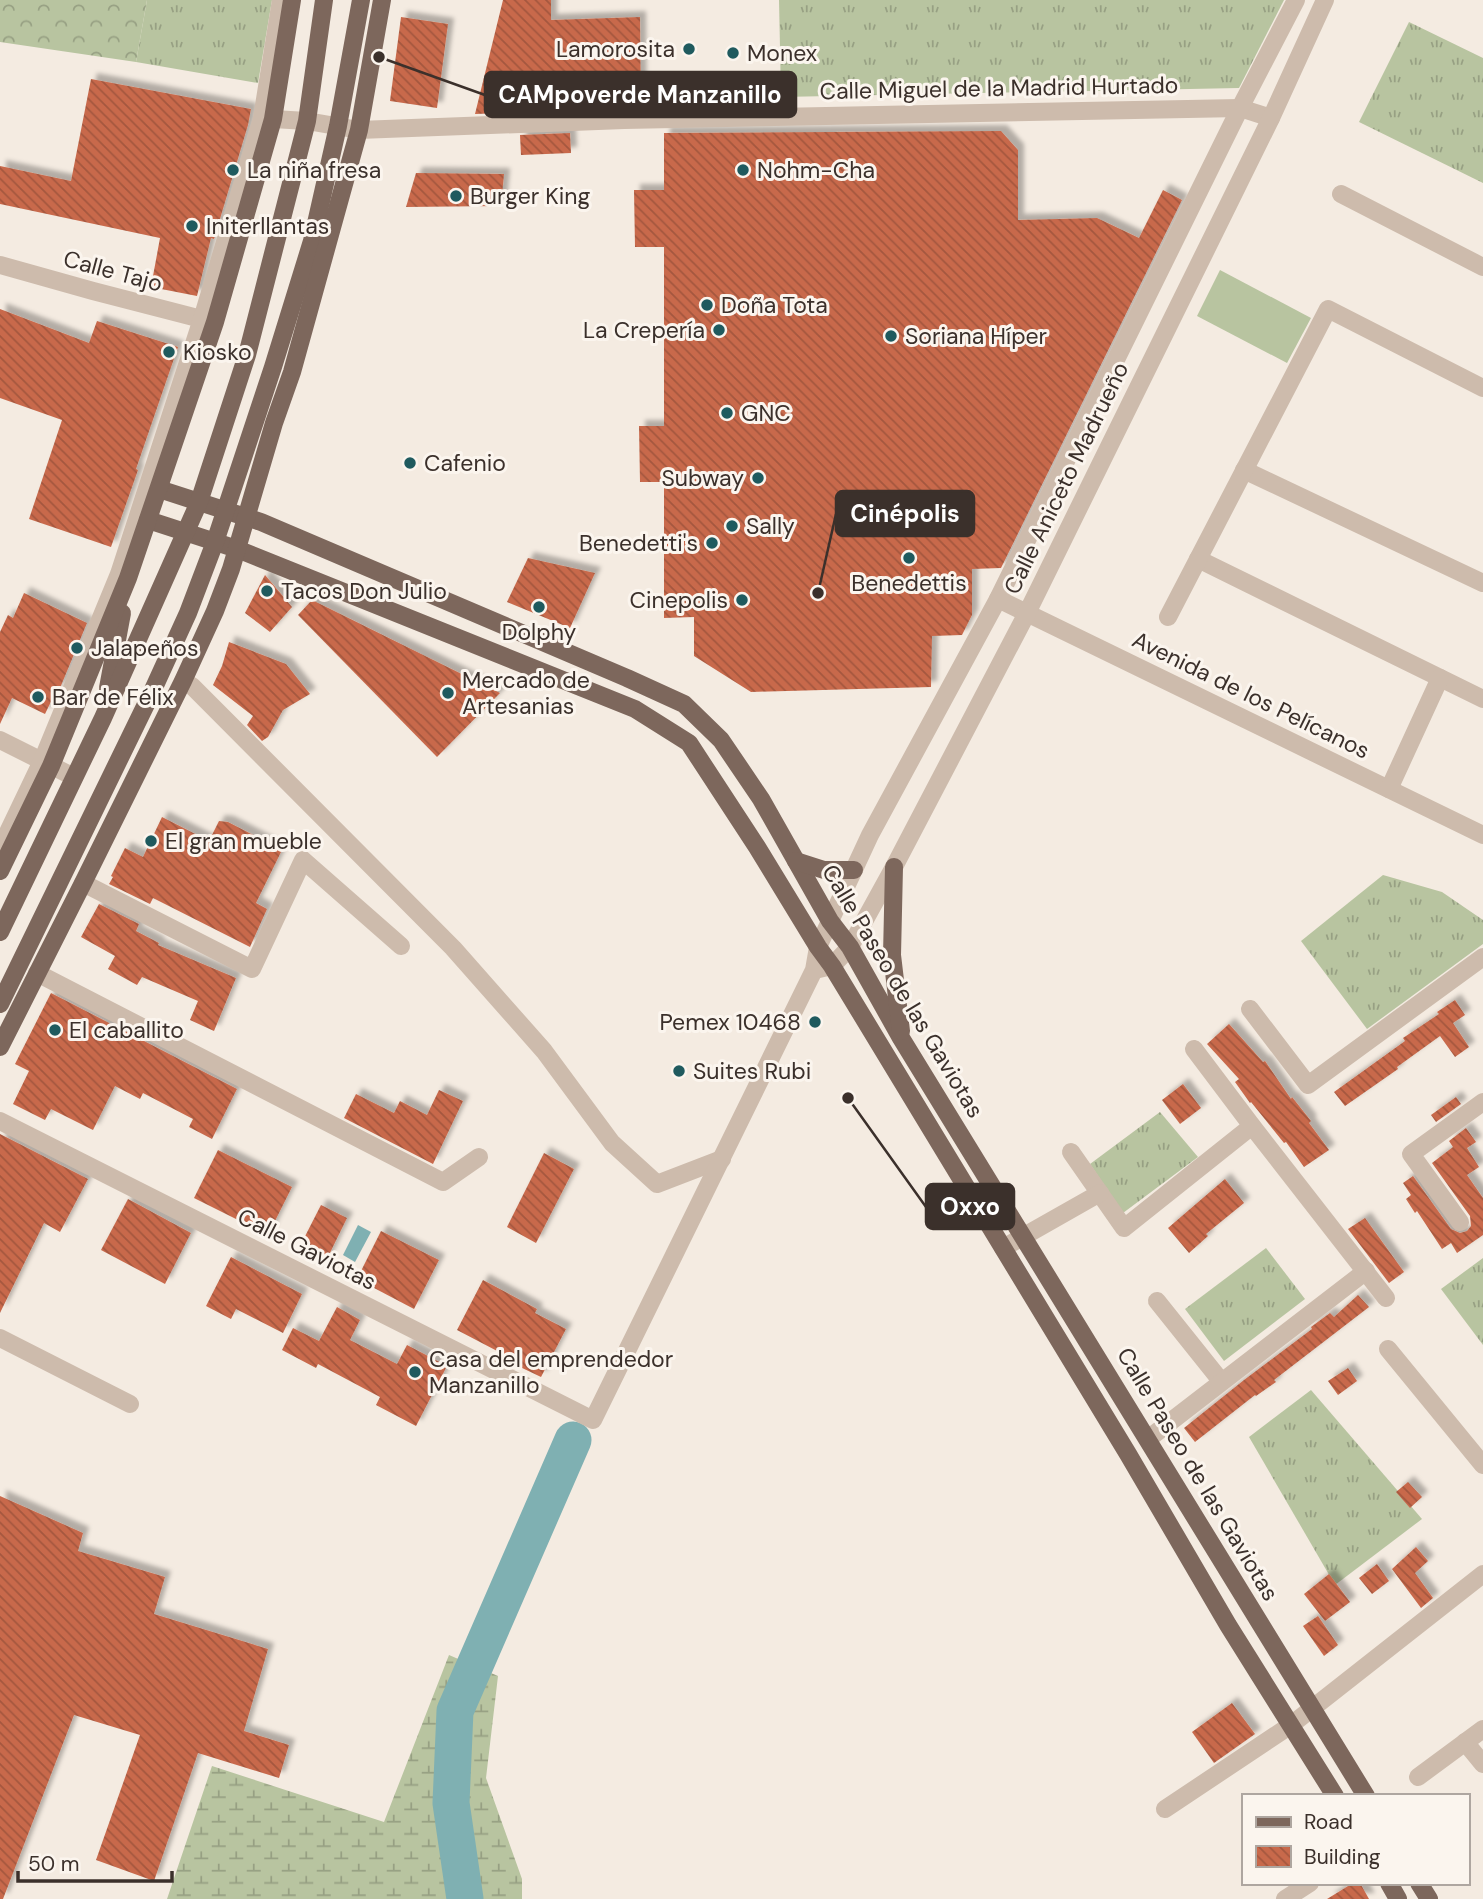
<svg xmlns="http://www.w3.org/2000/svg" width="1483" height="1899" viewBox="0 0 1483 1899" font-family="'DM Sans',sans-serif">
<defs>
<pattern id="grass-tufts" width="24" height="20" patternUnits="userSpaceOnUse" patternTransform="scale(1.75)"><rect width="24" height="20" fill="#b8c4a0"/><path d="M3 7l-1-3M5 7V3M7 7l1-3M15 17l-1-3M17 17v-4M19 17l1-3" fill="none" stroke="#97a083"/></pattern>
<pattern id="forest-crowns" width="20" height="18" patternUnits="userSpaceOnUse" patternTransform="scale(1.75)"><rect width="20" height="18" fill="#b8c4a0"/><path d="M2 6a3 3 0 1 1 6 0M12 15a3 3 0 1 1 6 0" fill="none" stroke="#97a083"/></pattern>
<pattern id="wetland-marsh" width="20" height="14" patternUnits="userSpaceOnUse" patternTransform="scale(1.75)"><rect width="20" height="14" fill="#b8c4a0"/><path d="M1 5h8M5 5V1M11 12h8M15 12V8" fill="none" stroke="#97a083"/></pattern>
<pattern id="building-back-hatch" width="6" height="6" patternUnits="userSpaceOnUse" patternTransform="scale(1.75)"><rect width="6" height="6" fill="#c8694b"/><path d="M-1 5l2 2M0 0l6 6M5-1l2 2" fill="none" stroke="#a4573f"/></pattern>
<filter id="shadow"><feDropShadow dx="6" dy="-6" stdDeviation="2" flood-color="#0004"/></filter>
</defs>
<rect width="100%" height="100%" fill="#f4ebe1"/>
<g fill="url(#grass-tufts)">
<path d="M147,0H272L258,83L136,62Z"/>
<path d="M779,0H1284L1239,88L781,97Z"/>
<path d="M1409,22L1483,58V183L1359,122Z"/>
<path d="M1383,875L1442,892L1483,920V944L1367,1029L1301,941Z"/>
<path d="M1160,1112L1198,1157L1123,1213L1090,1164Z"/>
<path d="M1266,1248L1305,1299L1224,1361L1185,1309Z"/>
<path d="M1483,1258V1345L1441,1289Z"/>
<path d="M1311,1390L1422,1519L1335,1585L1249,1437Z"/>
</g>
<path fill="url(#forest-crowns)" d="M0,0H147L136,62L0,42Z"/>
<path fill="url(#wetland-marsh)" d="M449,1655L498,1676L486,1778L522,1879V1899H167L212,1766L384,1822Z"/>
<path fill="#b8c4a0" d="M1220,270L1311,318L1287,363L1197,316Z"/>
<path fill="#7fb0b2" d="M358,1225L371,1232L355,1262L343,1255Z"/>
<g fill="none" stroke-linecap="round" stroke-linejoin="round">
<path stroke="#7fb0b2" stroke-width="37" d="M465,1899L451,1803L455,1711L573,1440"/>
</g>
<g fill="url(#building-back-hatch)" filter="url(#shadow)">
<path d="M503,0H551V20L640,17L641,108L475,114Z"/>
<path d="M401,17L448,24L437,108L390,101Z"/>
<path d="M91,79L251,109L248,125L214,239L211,238L197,296L151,287L160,238L0,204V166L71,181Z"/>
<path d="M1001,131L1018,150V220L1097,218L1139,238L1163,190L1182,200L1001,568L972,569V615L962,635L932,636L931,687L751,692L694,656V617L664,618V482H640L639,426H664V247H635L634,190H664V133Z"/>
<path d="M570,133L571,153L521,155L520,135Z"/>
<path d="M416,173L504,174L501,206L406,207Z"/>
<path d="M0,309L89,343L97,321L178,347L136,469L138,470L111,547L29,519L62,420L0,398Z"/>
<path d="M528,558L595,573L570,628L507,602Z"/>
<path d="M265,575L292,607L270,632L245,613Z"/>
<path d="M24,593L87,623L60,688L58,687L45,714L12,698L0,724V632L8,615L13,618Z"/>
<path d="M312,600L500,693L437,757L298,615Z"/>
<path d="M229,642L286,664L310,694L283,710L268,737L262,741L247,725L253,716L213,685L222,666Z"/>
<path d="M162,817L209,841L219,821L228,822L282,850L256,903L267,909L250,947L153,898L150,904L109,884L113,877L111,876L125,848L143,857Z"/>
<path d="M99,904L139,924L136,931L159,943L158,945L236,978L214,1031L190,1020L198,1001L142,977L137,985L108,969L115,956L81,937Z"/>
<path d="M51,993L237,1089L212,1139L189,1127L193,1119L143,1093L140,1099L115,1086L93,1130L51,1109L45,1120L13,1104L29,1071L15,1064Z"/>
<path d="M1455,1000L1465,1015L1453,1023L1469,1047L1455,1057L1440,1036L1397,1067L1398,1069L1345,1106L1334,1092L1405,1041L1403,1038L1439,1014L1437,1012Z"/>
<path d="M1229,1024L1263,1062L1265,1061L1291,1099L1292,1097L1311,1121L1309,1123L1329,1150L1304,1167L1286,1142L1284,1143L1251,1102L1250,1103L1235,1082L1239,1079L1207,1044Z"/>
<path d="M1183,1084L1201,1108L1180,1124L1162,1100Z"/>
<path d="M439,1090L463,1101L433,1164L344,1118L356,1094L394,1113L400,1101L427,1115Z"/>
<path d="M1456,1097L1461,1104L1436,1122L1431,1115Z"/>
<path d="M1466,1128L1476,1142L1467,1148L1479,1167L1467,1175L1483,1198V1235L1457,1253L1451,1243L1442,1249L1417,1211L1415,1213L1406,1199L1411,1195L1403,1183L1413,1176L1451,1229L1460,1233L1467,1231L1471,1226L1470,1216L1432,1163L1453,1147L1449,1141Z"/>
<path d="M0,1134L88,1179L60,1232L44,1223L0,1313Z"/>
<path d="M218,1150L292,1187L268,1235L194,1198Z"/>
<path d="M544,1153L574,1169L536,1243L507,1227Z"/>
<path d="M1225,1179L1244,1203L1206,1234L1208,1236L1189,1253L1168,1228Z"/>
<path d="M128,1199L191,1233L165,1284L101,1250Z"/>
<path d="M321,1205L347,1218L325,1263L298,1250Z"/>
<path d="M1365,1218L1404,1272L1389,1283L1348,1229Z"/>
<path d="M381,1231L439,1260L414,1309L357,1279Z"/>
<path d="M231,1257L302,1294L283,1333L236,1309L231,1319L206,1306Z"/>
<path d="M483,1280L537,1309L535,1313L566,1329L541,1377L518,1366L520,1363L457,1330Z"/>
<path d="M1358,1295L1369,1307L1274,1380L1276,1382L1256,1396L1255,1395L1195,1442L1184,1428L1244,1380L1312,1329L1311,1327L1330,1313L1334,1317Z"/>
<path d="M337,1307L360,1320L350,1340L397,1364L407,1345L447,1366L416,1426L376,1405L380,1397L318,1364L316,1368L282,1350L293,1328L319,1341Z"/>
<path d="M1348,1368L1357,1381L1338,1395L1328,1381Z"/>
<path d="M1408,1482L1422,1497L1410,1508L1396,1492Z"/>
<path d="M0,1496L83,1533L78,1551L165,1577L154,1614L268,1649L244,1731L289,1745L279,1778L198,1753L154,1881L96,1860L140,1735L74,1715L3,1899H0Z"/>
<path d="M1416,1547L1428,1561L1415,1573L1433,1598L1421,1608L1392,1569Z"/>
<path d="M1377,1564L1389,1581L1372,1594L1359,1578Z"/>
<path d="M1329,1574L1350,1602L1325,1621L1304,1594Z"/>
<path d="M1318,1616L1338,1645L1324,1656L1303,1626Z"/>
<path d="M1232,1703L1255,1734L1214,1763L1192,1732Z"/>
<path d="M1353,1883H1360L1369,1899H1327Z"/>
</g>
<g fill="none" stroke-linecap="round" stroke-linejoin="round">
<g stroke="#cdbbac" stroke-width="18">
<path d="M273,119L307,121L359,130L624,120L1240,108L1271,118"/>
<path d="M1341,194L1483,267"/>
<path d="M0,265L93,291L213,322"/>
<path d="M1244,470L1483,583"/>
<path d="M1198,559L1483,699"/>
<path d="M998,599L1483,835"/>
<path d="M1168,617L1328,309L1483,388"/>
<path d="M183,681L192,686L453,948L544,1051L612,1143L657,1184L722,1159"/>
<path d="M0,740L74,777"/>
<path d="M1389,789L1440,678"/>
<path d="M0,849L42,761L119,574L202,319L262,118L281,0"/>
<path d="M83,883L252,969L303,860L401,946"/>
<path d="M819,969L832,966L850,947L894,867L1027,613L1271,118L1325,0"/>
<path d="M37,973L443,1182L479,1157"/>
<path d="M1250,1009L1308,1085L1483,957"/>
<path d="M1194,1049L1252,1126L1386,1298"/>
<path d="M0,1121L593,1420L814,970L818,947L870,835L998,599L1240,108L1296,0"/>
<path d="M1071,1152L1124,1228L1252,1126"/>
<path d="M1460,1222L1411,1154L1483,1102"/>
<path d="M1003,1248L1100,1193"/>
<path d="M1157,1301L1221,1381"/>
<path d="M0,1338L130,1404"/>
<path d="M1388,1349L1483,1465"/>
<path d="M1148,1439L1366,1271"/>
<path d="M1465,1742L1483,1764"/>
<path d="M1418,1777L1483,1729"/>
<path d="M1165,1809L1291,1725L1483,1574"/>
<path d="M1285,1899L1310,1883"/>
</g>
<g stroke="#7d675c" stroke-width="18">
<path d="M159,489L261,522L627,678L684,704L721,740L761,799L830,921L850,947L901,1038L1366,1796"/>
<path d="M148,520L237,549L635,709L689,743L757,847L818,947L832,966L1128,1454L1228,1625L1335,1796"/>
<path d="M108,688L122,613"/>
<path d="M796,861L824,870H854"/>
<path d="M894,867L892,955L901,1031"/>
<path d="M0,871L51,766L128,578L215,322L273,119L292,0"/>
<path d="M0,932L103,718L199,502L247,355L307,121L324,0"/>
<path d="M0,1004L152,692L188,613L215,542L273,367L312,241L338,126L361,0"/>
<path d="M0,1047L83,883L183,681L215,611L231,569L274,423L292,372L359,130L382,0"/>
<path d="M1389,1883L1398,1899"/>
<path d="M1419,1883L1429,1899"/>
</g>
</g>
<g fill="#1f5a5e" stroke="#fbf5ee" stroke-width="2.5">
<circle cx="689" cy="49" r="7"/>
<circle cx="733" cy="53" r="7"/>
<circle cx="233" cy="170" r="7"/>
<circle cx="743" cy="170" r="7"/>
<circle cx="456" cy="196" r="7"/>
<circle cx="192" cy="226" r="7"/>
<circle cx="707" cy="305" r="7"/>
<circle cx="719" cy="330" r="7"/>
<circle cx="891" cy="336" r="7"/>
<circle cx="169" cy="352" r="7"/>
<circle cx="727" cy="413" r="7"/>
<circle cx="410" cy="463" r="7"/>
<circle cx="758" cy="478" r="7"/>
<circle cx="732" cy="526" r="7"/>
<circle cx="712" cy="543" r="7"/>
<circle cx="909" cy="558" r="7"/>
<circle cx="267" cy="591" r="7"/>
<circle cx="742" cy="600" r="7"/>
<circle cx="539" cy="607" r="7"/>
<circle cx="77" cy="648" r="7"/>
<circle cx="448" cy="693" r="7"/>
<circle cx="38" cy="697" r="7"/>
<circle cx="151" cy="841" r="7"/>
<circle cx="815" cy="1022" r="7"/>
<circle cx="55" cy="1030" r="7"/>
<circle cx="679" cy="1071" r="7"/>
<circle cx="415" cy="1372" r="7"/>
</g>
<g text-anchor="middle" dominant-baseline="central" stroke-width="6" stroke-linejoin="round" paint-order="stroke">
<g font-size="23" fill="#3b302b" stroke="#fbf5ee" text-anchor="start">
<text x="675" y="49" text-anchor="end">Lamorosita</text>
<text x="747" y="53">Monex</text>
<text x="247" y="170">La niña fresa</text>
<text x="757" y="170">Nohm-Cha</text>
<text x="470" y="196">Burger King</text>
<text x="206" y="226">Initerllantas</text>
<text x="721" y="305">Doña Tota</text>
<text x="705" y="330" text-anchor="end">La Crepería</text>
<text x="905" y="336">Soriana Híper</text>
<text x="183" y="352">Kiosko</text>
<text x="741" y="413">GNC</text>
<text x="424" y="463">Cafenio</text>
<text x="744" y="478" text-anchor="end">Subway</text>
<text x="746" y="526">Sally</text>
<text x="698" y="543" text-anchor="end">Benedetti's</text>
<text x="909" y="583" text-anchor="middle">Benedettis</text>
<text x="281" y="591">Tacos Don Julio</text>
<text x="728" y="600" text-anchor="end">Cinepolis</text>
<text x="539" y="632" text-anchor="middle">Dolphy</text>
<text x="91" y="648">Jalapeños</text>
<text x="462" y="680">Mercado de<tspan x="462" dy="26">Artesanias</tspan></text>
<text x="52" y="697">Bar de Félix</text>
<text x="165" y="841">El gran mueble</text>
<text x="801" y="1022" text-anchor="end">Pemex 10468</text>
<text x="69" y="1030">El caballito</text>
<text x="693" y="1071">Suites Rubi</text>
<text x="429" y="1359">Casa del emprendedor<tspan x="429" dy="26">Manzanillo</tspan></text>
</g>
<g font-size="23" fill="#3b302b" stroke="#fbf5ee">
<text transform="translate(999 88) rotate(-1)">Calle Miguel de la Madrid Hurtado</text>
<text transform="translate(113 271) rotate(15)">Calle Tajo</text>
<text transform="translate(1066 478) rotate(-64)">Calle Aniceto Madrueño</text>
<text transform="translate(1251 695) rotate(26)">Avenida de los Pelícanos</text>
<text transform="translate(903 991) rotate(59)">Calle Paseo de las Gaviotas</text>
<text transform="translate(307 1249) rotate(27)">Calle Gaviotas</text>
<text transform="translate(1198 1474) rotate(59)">Calle Paseo de las Gaviotas</text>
</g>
</g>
<path fill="none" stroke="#3b302b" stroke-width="2.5" d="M379 57L485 95M818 593L836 514M848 1098L926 1207"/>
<g fill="#3b302b" stroke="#fbf5ee" stroke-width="2.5">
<circle cx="379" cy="57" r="7"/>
<circle cx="818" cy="593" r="7"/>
<circle cx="848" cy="1098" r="7"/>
</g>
<g fill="#3b302b" stroke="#3b302b" stroke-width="2.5">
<rect x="485" y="72" width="311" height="45" rx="7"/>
<rect x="836" y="491" width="138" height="45" rx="7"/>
<rect x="926" y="1184" width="88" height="45" rx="7"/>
</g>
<g font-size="24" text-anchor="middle" font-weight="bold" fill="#fff">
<text x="640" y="103">CAMpoverde Manzanillo</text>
<text x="905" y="522">Cinépolis</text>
<text x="970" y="1215">Oxxo</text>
</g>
<rect x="1242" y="1794" width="228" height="91" fill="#fbf5ee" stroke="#aea6a0" stroke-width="2"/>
<rect x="1256" y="1817" width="35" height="10" fill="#7d675c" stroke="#aea6a0" stroke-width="2"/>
<text x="1304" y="1829" font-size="21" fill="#3b302b">Road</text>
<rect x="1256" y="1846" width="35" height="21" fill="url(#building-back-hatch)" stroke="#aea6a0" stroke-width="2"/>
<text x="1304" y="1864" font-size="21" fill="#3b302b">Building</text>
<path d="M18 1871v10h154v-10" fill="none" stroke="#3b302b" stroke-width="3.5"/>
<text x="28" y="1871" font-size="21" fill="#3b302b" stroke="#fbf5ee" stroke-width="5" paint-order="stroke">50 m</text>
</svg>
